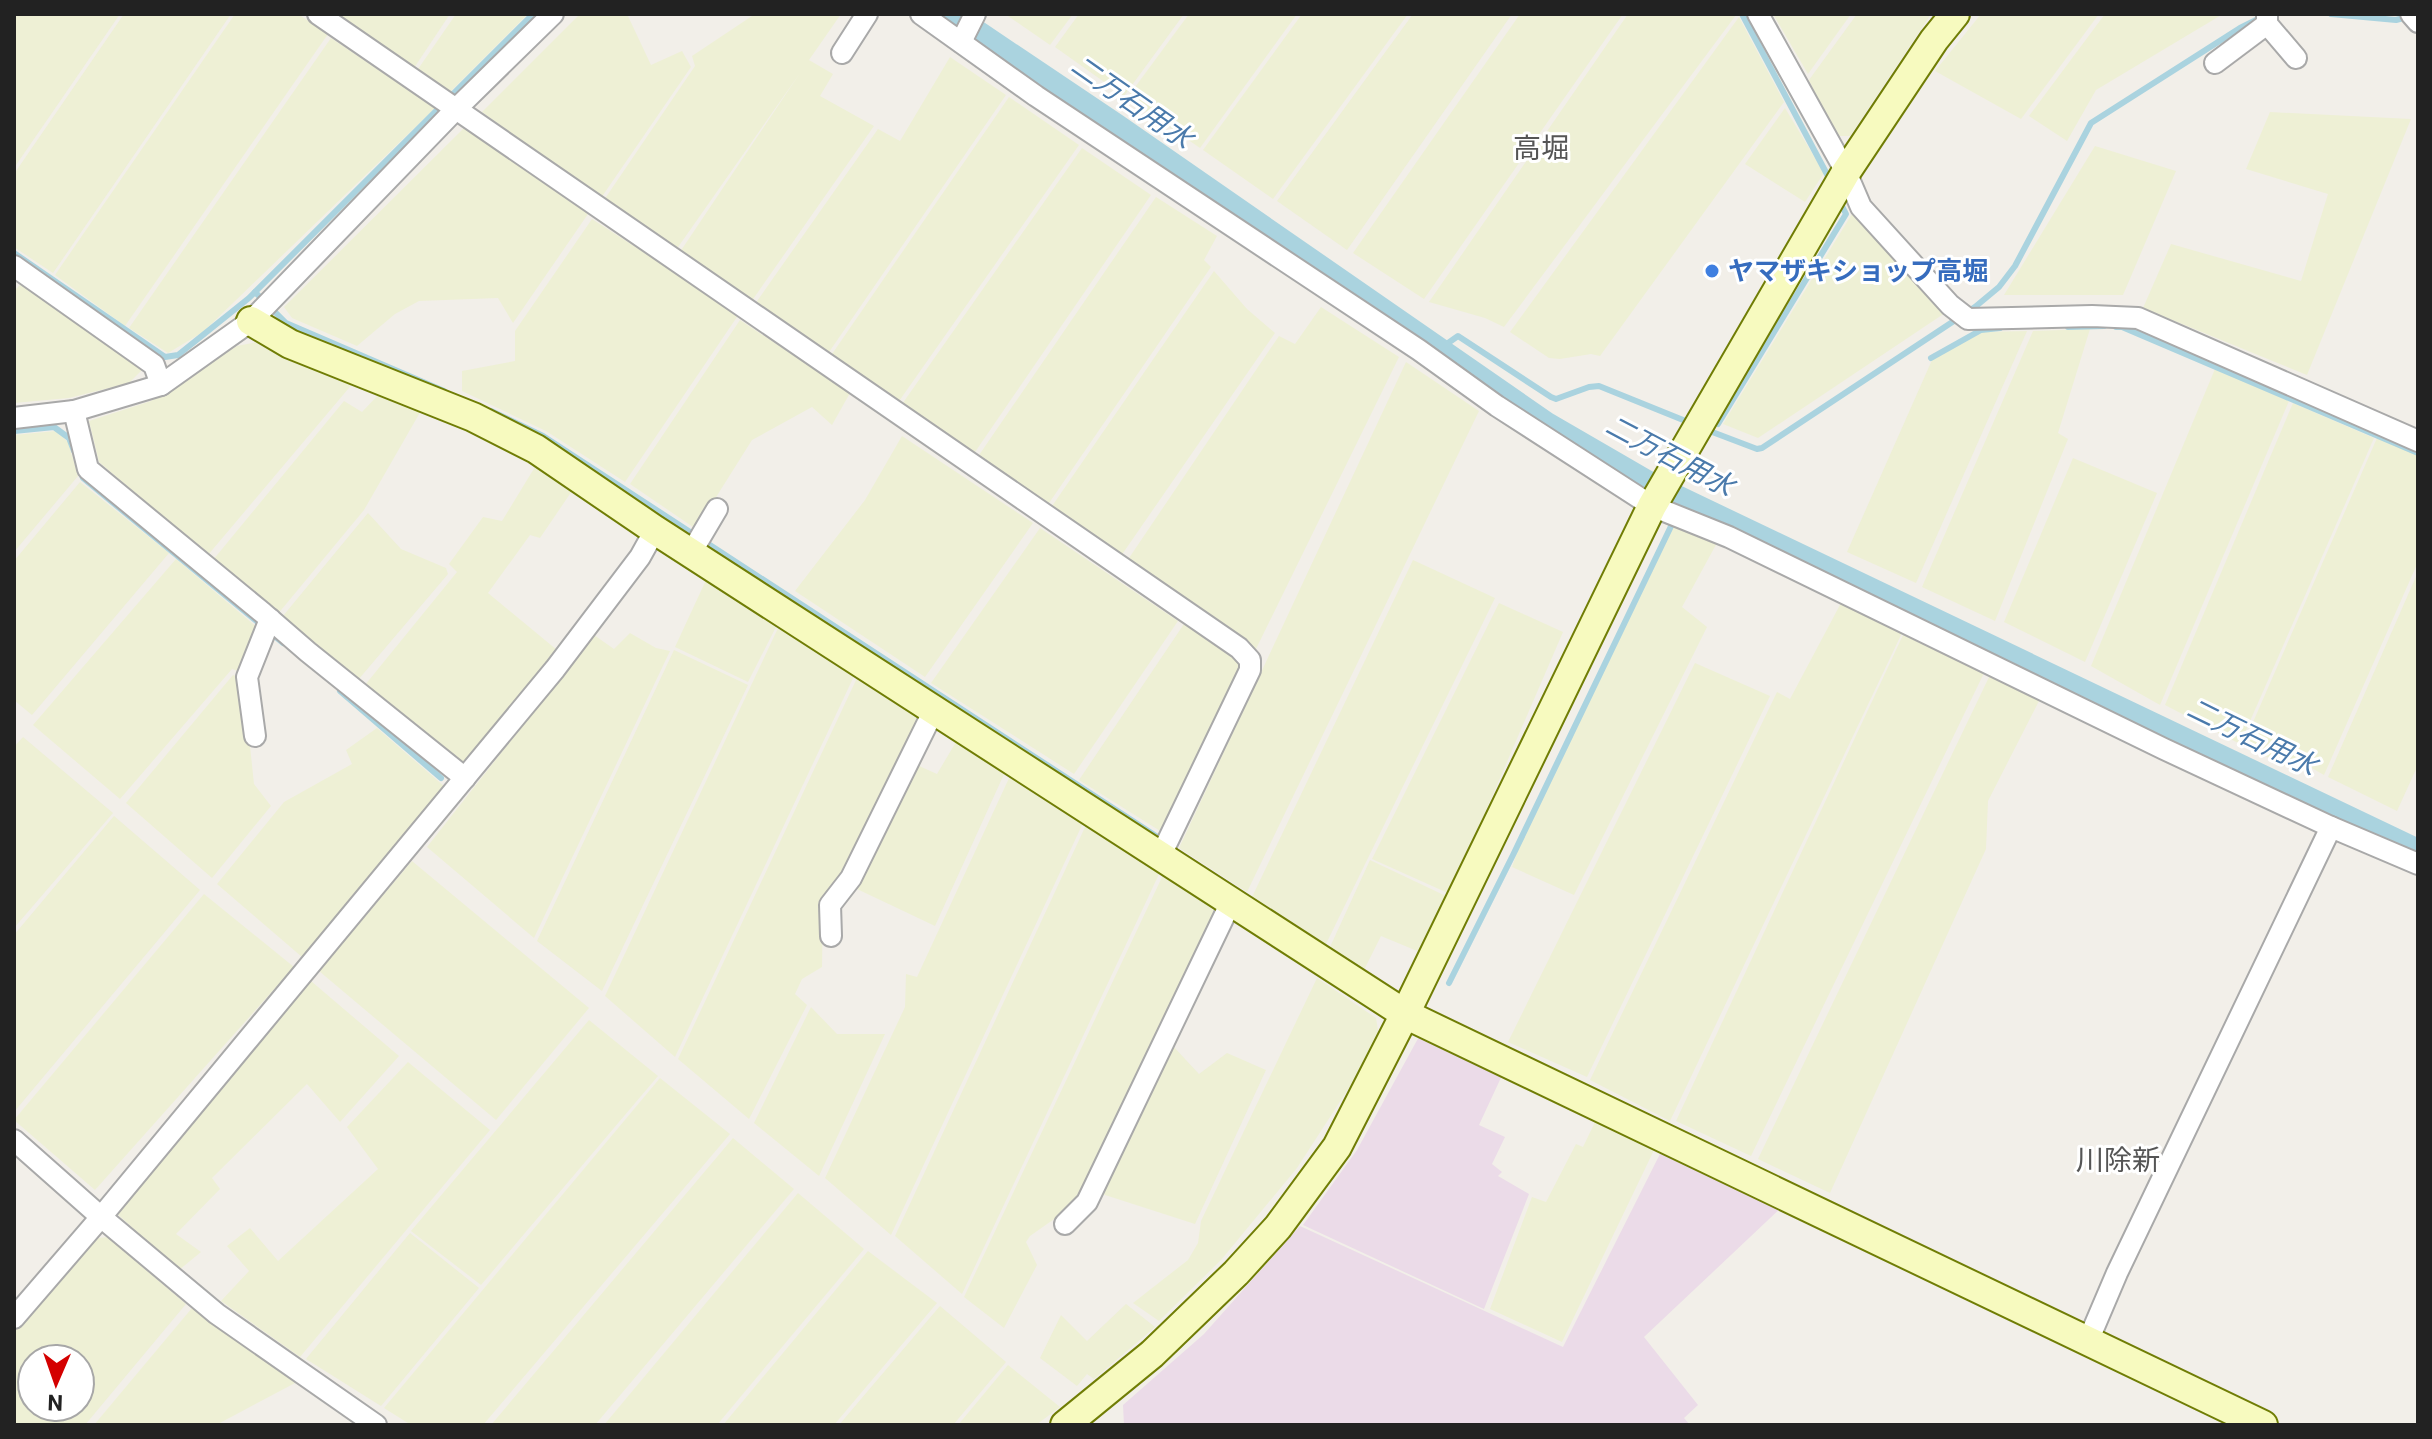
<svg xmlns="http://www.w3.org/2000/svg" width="2432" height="1439" viewBox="0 0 2432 1439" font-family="Roboto,'Noto Sans JP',sans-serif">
<rect width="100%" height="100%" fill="#f2efe9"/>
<g fill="#ebdbe8">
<path d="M1421,1033L1505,1069L1479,1125L1505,1137L1492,1164L1502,1172L1498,1176L1529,1194L1484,1309L1303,1225L1357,1150Z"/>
<path d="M1662,1150L1783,1206L1644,1337L1698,1405L1684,1418L1690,1425H1124L1123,1405L1204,1334L1300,1226L1563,1347Z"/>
</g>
<g fill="#eef0d5" fill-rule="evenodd">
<path d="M15,14H120L14,168V16Z"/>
<path d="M124,14H231L53,273L14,247V174Z"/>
<path d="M235,14H298L328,34L125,326L55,275Z"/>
<path d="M334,14H450L412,71Z"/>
<path d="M456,14H528L449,93L416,72Z"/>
<path d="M580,14H627L651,65L682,51L691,67L601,198L482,112Z"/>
<path d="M755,14H841L809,60L833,74L820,96L874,126L751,302L680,252L800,73L676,250L604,200L695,66L692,56Z"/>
<path d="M1005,14H1073L1050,45Z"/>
<path d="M1079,14H1184L1124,96L1055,47Z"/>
<path d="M1189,14H1297L1200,148L1127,98Z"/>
<path d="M1302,14H1408L1273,199L1203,150Z"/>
<path d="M1413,14H1512L1347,250L1277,201Z"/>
<path d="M1520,14H1623L1424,299L1353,253Z"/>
<path d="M1628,14L1736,15L1504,327L1485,318L1429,302Z"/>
<path d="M1773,14H1851L1808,74Z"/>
<path d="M1857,14H1931L1850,136H1835L1809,80Z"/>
<path d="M1981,14H2099L2021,119L1935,71Z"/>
<path d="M2105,14H2223L2096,90L2067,141L2029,116Z"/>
<path d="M1739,17L1784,102L1600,356L1591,354L1560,359L1549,358L1510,332Z"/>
<path d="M331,38L435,108L203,332L168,353L129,328Z"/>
<path d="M950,57L1006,95L827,355L755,304L878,129L900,141Z"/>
<path d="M1009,97L1079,145L897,404L830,357Z"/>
<path d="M1785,108L1824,173L1805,202L1745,164Z"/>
<path d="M2270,112L2411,119L2307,375L2143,308L2171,244L2301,281L2328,194L2246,169Z"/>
<path d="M464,128L588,214L513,323L498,298L419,301L395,314L357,346L292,318L284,307Z"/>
<path d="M2095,146L2176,171L2123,295H2004Z"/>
<path d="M1082,148L1151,195L973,455L900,407Z"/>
<path d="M1156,197L1217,236L1204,260L1211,267L1047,506L977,458Z"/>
<path d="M1855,209L1945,313L1758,438L1723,424Z"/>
<path d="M592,219L739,314L625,482L546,431L462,391V371L515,361V331Z"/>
<path d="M1214,271L1247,309L1275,333L1121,556L1050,509Z"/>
<path d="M21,284L143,369L129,383L69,398L14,403V291Z"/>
<path d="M1321,307L1399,357L1255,651L1127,561L1279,336L1295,344Z"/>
<path d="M740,320L850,393L832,425L812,407L752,440L696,529L630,484Z"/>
<path d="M2090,329L2058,433L2068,439L1995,621L1922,587L2033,331Z"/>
<path d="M2027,331L1916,583L1847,552L1932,360L1982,332Z"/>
<path d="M257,342L278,349L354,382L208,555L99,462L89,421L151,401L237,346Z"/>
<path d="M1406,362L1479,411L1247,892L1179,848Z"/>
<path d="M2215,369L2289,401L2160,705L2091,666Z"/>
<path d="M382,391L422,409L364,510L277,615L213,560L344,401L362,412Z"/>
<path d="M2293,403L2374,438L2240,744L2165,705Z"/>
<path d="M56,431L68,442L78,476L14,552V435Z"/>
<path d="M902,436L1033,523L925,677L795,591L865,500Z"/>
<path d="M2377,438L2418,455V562L2324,775L2308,766L2287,767L2243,745Z"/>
<path d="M2073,458L2157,493L2085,662L2004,622Z"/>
<path d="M538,462L574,488L540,538L530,535L488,593L557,650L465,769L365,685L457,572L449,564L483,517L502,521Z"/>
<path d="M80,482L169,553L32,715L14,700V561Z"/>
<path d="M368,513L401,549L446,568L448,574L358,680L283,616Z"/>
<path d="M1672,518L1718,541L1682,607L1707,627L1574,895L1512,867L1522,838Z"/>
<path d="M1040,528L1178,621L1074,774L931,683Z"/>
<path d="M176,559L259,629L244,673L232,669L120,799L33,725Z"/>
<path d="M1413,560L1495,598L1326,944L1252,897Z"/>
<path d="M2418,572V765L2397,811L2328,777Z"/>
<path d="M707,578L777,625L748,682L675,647Z"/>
<path d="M1499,603L1563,632L1450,894L1372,859Z"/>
<path d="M1841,603L1902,633L1670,1121L1590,1080L1777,692L1790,699Z"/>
<path d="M1184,624L1242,661L1241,675L1165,834L1079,780Z"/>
<path d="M779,626L855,674L675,1057L605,996Z"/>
<path d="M630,633L656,648L670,651L534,938L427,847L594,635L614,649Z"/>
<path d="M1903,635L1984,673L1751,1156L1676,1121Z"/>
<path d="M674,650L748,685L602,991L537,941Z"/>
<path d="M1695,663L1770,696L1587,1077L1508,1042Z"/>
<path d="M233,675L243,679L254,784L271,806L212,878L126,803Z"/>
<path d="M1990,675L2040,699L1988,801L1986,849L1830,1193L1758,1159Z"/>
<path d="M857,678L922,715L847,874L823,903L822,967L802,979L795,994L807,1005L749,1119L678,1059Z"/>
<path d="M377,728L445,787L302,957L217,884L284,802L352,764L346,750Z"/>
<path d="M23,737L113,813L14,928V747Z"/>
<path d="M956,742L1005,772L935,926L857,889L917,765L937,774Z"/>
<path d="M1010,776L1083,823L891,1235L825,1178L905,1007L906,974L917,977Z"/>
<path d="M114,816L200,890L14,1112V935Z"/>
<path d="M1086,825L1160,872L962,1294L895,1236Z"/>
<path d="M1370,860L1448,897L1422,953L1381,936L1364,970L1330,947Z"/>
<path d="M412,861L589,1008L496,1120L319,971Z"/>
<path d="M1163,875L1219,911L1077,1203L1030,1236L1026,1242L1037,1265L1004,1328L964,1297Z"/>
<path d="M204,894L294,967L95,1190L14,1120Z"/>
<path d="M1317,978L1376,1018L1379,1036L1363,1066L1297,1168L1221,1260L1159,1321L1133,1303L1188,1260L1198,1243L1201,1221Z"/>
<path d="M311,981L399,1056L340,1122L307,1084L212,1178L220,1189L176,1234L201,1252L179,1270L114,1211Z"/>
<path d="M811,1007L837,1034H885L819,1176L754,1123Z"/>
<path d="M589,1020L658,1076L481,1285L411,1231Z"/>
<path d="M1172,1045L1199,1074L1227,1053L1266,1070L1195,1224L1102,1194Z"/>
<path d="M408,1062L490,1130L300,1357L221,1301L249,1271L227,1246L250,1228L278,1261L378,1169L347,1127Z"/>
<path d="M660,1078L730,1134L483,1425H411L384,1408Z"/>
<path d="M1595,1122L1655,1148L1562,1342L1490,1309L1532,1197L1546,1202L1576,1144L1583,1147Z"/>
<path d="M733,1138L794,1189L595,1425H491Z"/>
<path d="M798,1193L864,1249L717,1425H604Z"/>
<path d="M410,1233L479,1288L381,1406L306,1359Z"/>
<path d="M107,1237L186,1304L85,1425H14V1333L92,1239ZM32,1359H80V1407H32Z"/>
<path d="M868,1251L937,1303L834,1425H723Z"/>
<path d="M1126,1304L1155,1327L1094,1379L1087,1374L1077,1386L1040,1358L1061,1315L1087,1341Z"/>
<path d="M940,1306L1006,1362L953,1425H839Z"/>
<path d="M192,1308L297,1382L216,1425H94Z"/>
<path d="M1008,1365L1060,1407L1036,1425H958Z"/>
</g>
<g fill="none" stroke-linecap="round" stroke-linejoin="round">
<g stroke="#aad3df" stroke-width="6">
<path d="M1742,14L1830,180"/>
<path d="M2331,14L2396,20L2407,17"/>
<path d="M14,253L165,357L178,355L249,298L533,14"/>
<path d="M255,292L286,323L444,391"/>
<path d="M2068,327L2104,326"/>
<path d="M2116,327H2122L2418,453"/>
<path d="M1441,348L1458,336L1551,397L1556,399L1589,387L1599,386L1693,424"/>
<path d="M1931,358L1981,330L2000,328"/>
<path d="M491,411L543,436L1162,840"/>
<path d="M1718,424L1846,214L1840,202"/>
<path d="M1707,430L1757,449L1762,448L1975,307L1999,287L2015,266L2091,123L2240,28L2260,18"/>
<path d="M14,431L54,427L69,438L74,451"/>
<path d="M81,473L83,478L283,643"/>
<path d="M340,691L441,778"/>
<path d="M1449,983L1513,855L1674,520"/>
</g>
<path stroke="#aad3df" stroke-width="22" d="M952,14L1117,125L1547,423L1654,485L2418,850"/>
<g stroke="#a9a9a9" stroke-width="24">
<g id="street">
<path d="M318,14L1239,648L1250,660V670L1161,855"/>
<path d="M921,14L1036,96L1419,350L1497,406L1652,506L1729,537L2164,749L2331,827L2418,864"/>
<path d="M1758,14L1846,172L1861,207L1950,305L1968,319L2092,316L2138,318L2418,441"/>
<path d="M2267,14V24L2296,58"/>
<path d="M2411,14L2418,22"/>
<path d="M961,42L975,14"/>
<path d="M842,53L867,14"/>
<path d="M2215,63L2267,24"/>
<path d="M14,266L154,365L161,385"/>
<path d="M74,411L88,469L263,613L308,652L465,778"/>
<path d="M14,418L74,411L161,385L251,321L456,109L553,14"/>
<path d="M691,553L717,509"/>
<path d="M255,736L247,677L270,619"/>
<path d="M831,936L830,905L851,878L934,710"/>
<path d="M14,1140L101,1217L217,1314L376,1425"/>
<path d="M1065,1224L1087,1202L1231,902"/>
<path d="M14,1318L101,1217L555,669L640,557L655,530"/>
<path d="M2088,1341L2117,1273L2331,827"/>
</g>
</g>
<g stroke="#707d05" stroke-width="32">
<g id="secondary">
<path d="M251,321L290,344L473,417L536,449L655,530L1405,1014L2263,1425"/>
<path d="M1065,1425L1152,1354L1236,1273L1278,1227L1337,1147L1405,1014L1652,506L1846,172L1934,40L1955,14"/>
</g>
</g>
<use href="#street" stroke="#fff" stroke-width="20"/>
<use href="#secondary" stroke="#f7fabf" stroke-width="28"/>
</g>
<circle fill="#3f7fe0" stroke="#fff" stroke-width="3" cx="1712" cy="271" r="8"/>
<g text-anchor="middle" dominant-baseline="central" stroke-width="6" stroke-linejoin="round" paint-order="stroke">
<g font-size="26" font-weight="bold" fill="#366cbe" stroke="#fff" text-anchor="start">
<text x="1728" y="271">ヤマザキショップ高堀</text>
</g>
<g font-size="28" font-style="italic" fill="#4a7aab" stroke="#fff">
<text transform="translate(1132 102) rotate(35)">二万石用水</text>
<text transform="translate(1670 456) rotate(28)">二万石用水</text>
<text transform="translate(2252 737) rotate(26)">二万石用水</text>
</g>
<g font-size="28" fill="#555" stroke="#fff">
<text x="1541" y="148">高堀</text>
<text x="2118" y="1160">川除新</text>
</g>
</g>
<rect width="2432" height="1439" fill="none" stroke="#222222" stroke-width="32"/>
<g transform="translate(56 1383) rotate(182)"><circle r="38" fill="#ffffff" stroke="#a7a7a7" stroke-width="2"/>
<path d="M0-6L14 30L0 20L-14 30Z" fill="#d40000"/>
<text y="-12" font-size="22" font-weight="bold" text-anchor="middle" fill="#222222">N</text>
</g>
</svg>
